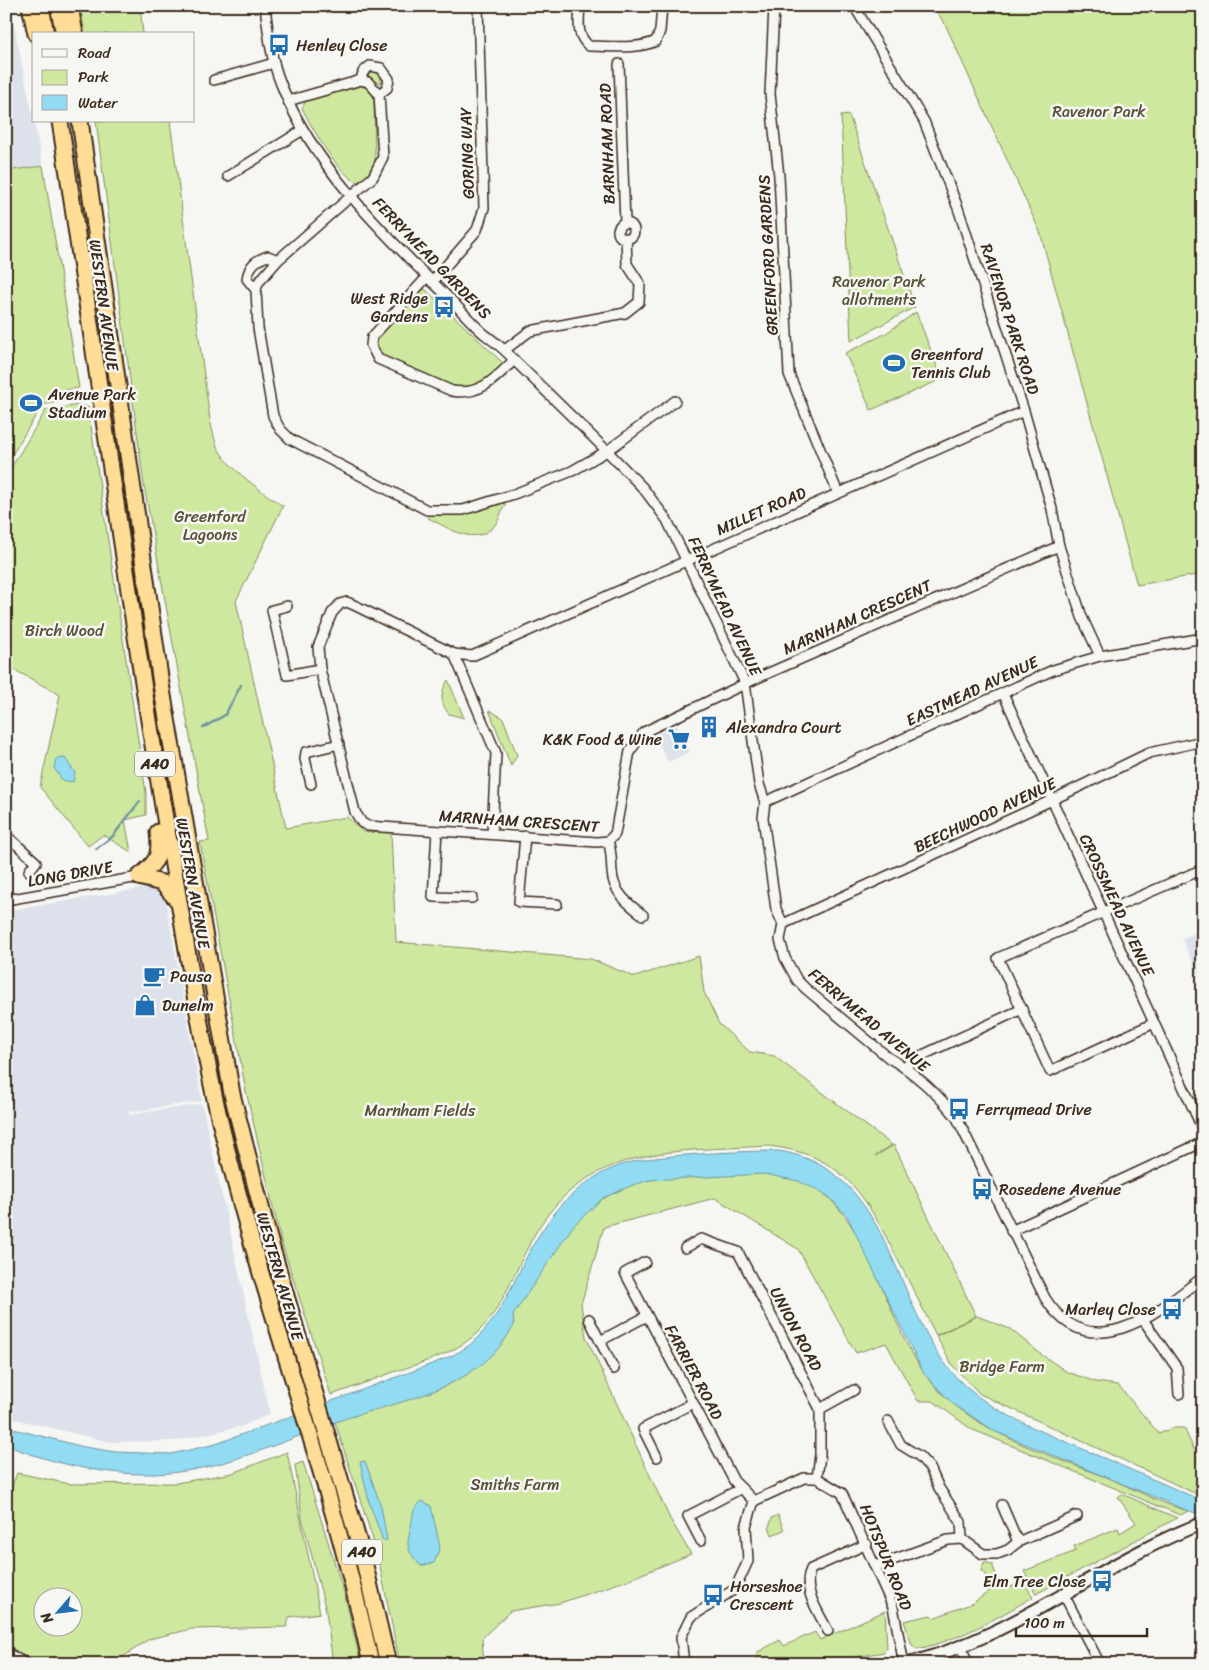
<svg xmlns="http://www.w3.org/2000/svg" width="1209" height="1670" viewBox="0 0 1209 1670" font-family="Sriracha,sans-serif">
<rect width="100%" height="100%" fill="#f6f6f2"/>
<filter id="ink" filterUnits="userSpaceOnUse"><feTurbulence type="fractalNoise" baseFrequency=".02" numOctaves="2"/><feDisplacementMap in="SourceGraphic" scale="10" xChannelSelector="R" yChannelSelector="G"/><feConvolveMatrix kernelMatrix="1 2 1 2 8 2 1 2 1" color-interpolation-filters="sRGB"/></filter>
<g filter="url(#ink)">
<g fill="#dce1ec">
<path d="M6,6H10L43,166L70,336L6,372Z"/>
<path d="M677,725L690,752L668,762L655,735Z"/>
<path d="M151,887L159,890L166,903L202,1101L129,1112V1115L202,1104L270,1414L243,1426L174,1441L110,1442L6,1417V911Z"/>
<path d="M1203,929V984L1182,939Z"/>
</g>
<g fill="#cee99f" stroke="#848a5e" fill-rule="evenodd">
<path d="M80,6H140L143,34H85Z"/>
<path d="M933,6H1203V574L1137,585L1040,232L945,24Z"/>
<path d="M372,72L380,75L382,83C377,84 368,77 367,73Z"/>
<path d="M360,86L368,88L374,98L375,161L367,176L357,182C337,173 312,128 302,108L306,101Z"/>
<path d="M849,115L915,307L851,341L841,116Z"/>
<path d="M96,121H170L210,420C212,428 214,438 217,446C225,466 265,494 283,506L236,601L286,828L347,817L363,832L391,833L396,942L591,959L635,977L699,956L704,992L719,1024L750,1052L774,1056L892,1145L875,1156L894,1145L976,1316L936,1335C922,1308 909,1281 895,1254C864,1194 843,1154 768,1146C673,1152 585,1143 532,1239C515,1270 503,1309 477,1333C452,1356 419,1363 388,1374C369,1381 350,1389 331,1395L281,1241L246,1091L200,842L209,841L144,485Z"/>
<path d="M43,166L79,388L66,390L68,400L42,405L6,465V171Z"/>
<path d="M422,289L426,290L503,363C501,368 497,371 493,374C461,405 415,371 382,356C376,349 376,345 378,336Z"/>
<path d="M916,312L942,379L871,410L845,353L885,334Z"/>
<path d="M79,405L88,407L146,793V815L125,820L131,852L103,835L88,846L40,787L60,695L6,665V476L46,410Z"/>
<path d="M504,503L506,505C499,512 501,519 495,525C475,548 449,528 428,518L430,514C457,518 478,511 504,503Z"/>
<path d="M448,680L464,718L449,714C439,702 441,692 448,680Z"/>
<path d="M489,710L503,718L517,755L511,766Z"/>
<path d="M739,1169C756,1171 776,1171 792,1176C873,1202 881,1325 933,1384C977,1435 1054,1456 1115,1481C1138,1491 1164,1505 1189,1511L1180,1515L971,1429L933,1401H918L886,1343L856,1353L798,1249L715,1198L604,1227L581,1304L586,1337L670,1519L691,1554L625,1581L560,1603L510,1611L482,1638L484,1664H400L377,1552L334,1419L431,1387L514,1310L582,1211L632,1182Z"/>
<path d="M977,1316L1010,1329L1042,1355L1067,1372L1096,1382L1118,1385L1159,1434L1172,1428H1184L1203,1469V1497L980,1394L953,1366L936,1336Z"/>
<path d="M287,1452L320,1613L289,1617L287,1627L192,1629L149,1639L113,1664H40L6,1645V1502L17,1473L70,1484L176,1483L233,1473ZM42,1598H72V1628H42Z"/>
<path d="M303,1462L345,1596L361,1664H333L326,1611L302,1518L295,1465Z"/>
<path d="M1122,1494L1177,1518L1036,1594L1024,1571L1076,1551L1074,1546L1118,1528L1120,1533L1136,1523L1118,1497Z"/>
<path d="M778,1515L784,1530L772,1535L769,1527L772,1518Z"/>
<path d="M984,1562L992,1564L1002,1590L1024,1582L1033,1597C995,1619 960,1640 917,1649L912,1645L904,1621L931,1615L933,1618L973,1603L990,1591L985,1574L981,1571Z"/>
<path d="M885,1611L887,1649L884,1652L850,1658L757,1659L756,1653L780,1640L784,1646L815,1632L820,1640Z"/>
</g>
<g fill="#92dcf3" stroke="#6f959e">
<path d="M65,758L75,773L73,782L62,780L54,768L56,759Z"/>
<path d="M779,1151C884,1168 891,1285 941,1358C974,1408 1033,1427 1085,1450C1124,1467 1164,1484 1203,1501V1515L1186,1510L996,1432L953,1404L924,1374L847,1216L829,1197L818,1190L798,1181L764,1174L650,1180L633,1185L603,1198L573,1226L513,1315L514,1325C505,1341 494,1356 478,1367C439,1396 387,1405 341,1420C280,1442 220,1472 154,1474C103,1475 54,1464 6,1445V1427L84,1447L116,1452L171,1454L216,1444L432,1364C447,1358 463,1352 475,1340C498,1319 509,1292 523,1264C545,1220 573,1182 621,1165C638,1159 656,1158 673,1156C709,1153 744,1151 779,1151Z"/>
<path d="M365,1461L381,1506L387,1540L383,1541L369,1502L360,1462Z"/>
<path d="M422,1501L431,1506L440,1547L434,1563L421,1566C406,1549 406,1547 411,1526C414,1512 411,1511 422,1501Z"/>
</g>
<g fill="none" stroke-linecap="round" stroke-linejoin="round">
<g stroke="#6f959e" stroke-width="2.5">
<path d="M203,728L225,715L241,685"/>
<path d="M96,849L113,836L140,801"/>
</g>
<g stroke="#3b2a1e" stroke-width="12">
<g id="minor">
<path d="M265,6C268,32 271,60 281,84C313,168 391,241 454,303C463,313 473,324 483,333C495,342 505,349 514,360L607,451L643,488L667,520L745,683L759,784L765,802L763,818L776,909L783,924L780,940L785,958L797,980L806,989L889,1058C913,1071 940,1096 957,1118L1045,1298C1090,1369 1157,1313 1203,1277"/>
<path d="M580,6C579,22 576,35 589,46C610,46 637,50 656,41L660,31L662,6"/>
<path d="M774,6L770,94L779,176L789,374L838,493"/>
<path d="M854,6L924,121L958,208L1024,411L1052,509L1059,546L1082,617L1100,656"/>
<path d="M619,64L625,223"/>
<path d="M214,80L274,63"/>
<path d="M361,80L363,72L370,66L381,68L389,79L387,88L379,94"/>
<path d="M288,101L361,80L368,82L379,94L383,157L373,177L278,260L258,283L256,290L258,328L273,416L280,429L290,439L427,510H463L514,494L572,471L607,451L675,401"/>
<path d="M228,176L303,130"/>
<circle cx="626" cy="231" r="8"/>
<path d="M427,277L372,337L371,345L378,359L452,391C480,396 496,378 514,360"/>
<path d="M432,282L477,230L484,208L478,6"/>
<path d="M256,290L247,279C249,266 255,260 268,256L278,260"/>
<path d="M506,349L530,331L625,313L639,302L640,284L627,264L626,238"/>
<path d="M1024,411L472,656L454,654L356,606L347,602L340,604L332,613L318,647L320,669L355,812L362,823L368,826L597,842L608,841L615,834L630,751L644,732L755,679L1059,546"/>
<path d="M287,606L272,610L287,675L320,669"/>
<path d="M454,654L496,753L492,834"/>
<path d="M1003,693L1203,1130"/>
<path d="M311,784L305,759L306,752L339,744"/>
<path d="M765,802L1053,670L1100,656L1203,638"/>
<path d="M437,831L433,897L472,898"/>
<path d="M6,835L36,862L29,871"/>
<path d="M525,836L519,902L557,904"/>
<path d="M608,841C612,852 611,860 612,872C613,892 628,904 643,915"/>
<path d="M6,900L139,877"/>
<path d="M783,924L1052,800L1149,753L1203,741"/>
<path d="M1154,1023L1050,1071L998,958L1203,869"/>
<path d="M906,1067L912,1060L1022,1009"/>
<path d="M1011,1231L1203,1142"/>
<path d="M685,1248L701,1239L738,1252L820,1409V1455L817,1478"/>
<path d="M645,1262L625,1273L734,1481L754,1501"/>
<path d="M589,1319L614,1369"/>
<path d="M1144,1321L1177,1368L1179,1394"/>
<path d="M600,1341L647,1316"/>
<path d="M820,1409L854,1390"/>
<path d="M888,1421L901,1445L919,1456L930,1468L939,1488L961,1522L962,1539"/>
<path d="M657,1457L643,1429L693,1403"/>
<path d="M1002,1505L1018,1542"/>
<path d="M701,1541L688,1516L740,1489"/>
<path d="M876,1566L948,1540L962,1539L983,1554H997L1008,1550L1018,1542L1077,1516"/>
<path d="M1063,1593L1100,1664"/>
<path d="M828,1631C819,1613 801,1588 811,1569L867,1544"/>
<path d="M961,1646L968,1664"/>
<path d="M6,1652L26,1664"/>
<path d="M684,1664L681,1637L691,1617L735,1589L748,1561L746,1527L754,1501L804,1478H817L842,1493L893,1607L904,1664"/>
<path d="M1196,1664L1203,1660"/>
</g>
</g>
<g stroke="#3b2a1e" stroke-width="15">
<path id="tertiary" d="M905,1664C1014,1639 1099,1562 1203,1523"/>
</g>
<g stroke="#3b2a1e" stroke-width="19">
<g id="trunk">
<path d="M30,6L36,34"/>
<path d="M41,6L46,34"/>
<path d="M58,6L64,34"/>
<path d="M70,6L75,34"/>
<path d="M60,121C98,369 130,618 173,865C186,943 198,1022 215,1099C257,1290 331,1473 371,1664"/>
<path d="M80,121L161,684L232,1094L269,1238L362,1553L388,1664"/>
<path d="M139,877C158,861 161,856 158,832"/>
<path d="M139,877L162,883L178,901"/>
</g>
</g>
<use href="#minor" stroke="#f6f6f2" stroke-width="9"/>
<use href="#tertiary" stroke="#f6f6f2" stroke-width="11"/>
<use href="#trunk" stroke="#ffdd96" stroke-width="15"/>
</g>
</g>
<defs>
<g id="bus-bare" transform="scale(1.725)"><path d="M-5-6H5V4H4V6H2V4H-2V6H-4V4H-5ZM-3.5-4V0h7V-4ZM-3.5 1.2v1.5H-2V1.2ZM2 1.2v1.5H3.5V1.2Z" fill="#1f6fb2" stroke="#f6f6f2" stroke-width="2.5" paint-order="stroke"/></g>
<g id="stadium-bare" transform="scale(1.725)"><path d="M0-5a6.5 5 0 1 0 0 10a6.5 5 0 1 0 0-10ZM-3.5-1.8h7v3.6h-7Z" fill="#1f6fb2" stroke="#f6f6f2" stroke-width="2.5" paint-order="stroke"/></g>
<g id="building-bare" transform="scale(1.725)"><path d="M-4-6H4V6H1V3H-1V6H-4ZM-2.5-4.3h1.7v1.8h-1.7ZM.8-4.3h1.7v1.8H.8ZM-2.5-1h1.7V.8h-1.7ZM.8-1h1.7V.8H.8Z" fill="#1f6fb2" stroke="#f6f6f2" stroke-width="2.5" paint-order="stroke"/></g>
<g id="supermarket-bare" transform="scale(1.725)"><path d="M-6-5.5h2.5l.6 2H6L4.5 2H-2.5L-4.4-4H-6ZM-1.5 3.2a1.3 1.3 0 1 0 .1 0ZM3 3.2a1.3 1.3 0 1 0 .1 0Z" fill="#1f6fb2" stroke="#f6f6f2" stroke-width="2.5" paint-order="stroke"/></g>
<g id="cafe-bare" transform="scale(1.725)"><path d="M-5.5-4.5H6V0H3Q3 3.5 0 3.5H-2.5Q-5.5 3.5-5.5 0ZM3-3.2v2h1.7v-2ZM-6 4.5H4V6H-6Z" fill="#1f6fb2" stroke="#f6f6f2" stroke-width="2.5" paint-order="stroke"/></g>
<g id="shop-bare" transform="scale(1.725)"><path d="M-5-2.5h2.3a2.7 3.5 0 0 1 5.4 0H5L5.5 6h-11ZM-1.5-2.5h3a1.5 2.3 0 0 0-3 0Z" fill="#1f6fb2" stroke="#f6f6f2" stroke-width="2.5" paint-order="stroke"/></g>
</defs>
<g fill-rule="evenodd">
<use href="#bus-bare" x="279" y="45"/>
<use href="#bus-bare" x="444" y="307"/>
<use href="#stadium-bare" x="894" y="363"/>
<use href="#stadium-bare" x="31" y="403"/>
<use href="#building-bare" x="709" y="727"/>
<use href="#supermarket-bare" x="679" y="739"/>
<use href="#cafe-bare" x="154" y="976"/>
<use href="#shop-bare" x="145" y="1005"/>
<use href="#bus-bare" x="959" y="1109"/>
<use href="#bus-bare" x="982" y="1189"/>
<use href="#bus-bare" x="1172" y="1309"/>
<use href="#bus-bare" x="1102" y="1581"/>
<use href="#bus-bare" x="713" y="1595"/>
</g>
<g text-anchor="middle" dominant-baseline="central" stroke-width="5" stroke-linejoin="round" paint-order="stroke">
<g fill="#f6f6f2" stroke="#73675e" stroke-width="1">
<rect x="135" y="751.5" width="40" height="25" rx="4"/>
<rect x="342" y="1539.5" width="40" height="25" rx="4"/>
</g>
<g font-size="15" font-weight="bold" fill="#3b2a1e">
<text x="155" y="764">A40</text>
<text x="362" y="1552">A40</text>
</g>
<g font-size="16" fill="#3b2a1e" stroke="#f6f6f2" text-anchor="start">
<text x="296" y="45">Henley Close</text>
<text x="428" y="298" text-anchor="end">West Ridge<tspan x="428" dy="18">Gardens</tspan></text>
<text x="911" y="354">Greenford<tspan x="911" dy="18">Tennis Club</tspan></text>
<text x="48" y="394">Avenue Park<tspan x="48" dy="18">Stadium</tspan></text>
<text x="726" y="727">Alexandra Court</text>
<text x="662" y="739" text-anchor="end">K&amp;K Food &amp; Wine</text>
<text x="170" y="976">Pausa</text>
<text x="162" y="1005">Dunelm</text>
<text x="976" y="1109">Ferrymead Drive</text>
<text x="999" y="1189">Rosedene Avenue</text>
<text x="1156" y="1309" text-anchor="end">Marley Close</text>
<text x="1086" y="1581" text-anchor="end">Elm Tree Close</text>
<text x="730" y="1586">Horseshoe<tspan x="730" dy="18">Crescent</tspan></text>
</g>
<g font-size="16" fill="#585038" stroke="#f6f6f2">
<text x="1099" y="111">Ravenor Park</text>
<text x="879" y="281">Ravenor Park<tspan x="879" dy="18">allotments</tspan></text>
<text x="210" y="516">Greenford<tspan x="210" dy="18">Lagoons</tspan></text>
<text x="64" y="630">Birch Wood</text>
<text x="420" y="1110">Marnham Fields</text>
<text x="1002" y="1366">Bridge Farm</text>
<text x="515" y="1484">Smiths Farm</text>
</g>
<g font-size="16" fill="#3b2a1e" stroke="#f6f6f2">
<text transform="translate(607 144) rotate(-92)">BARNHAM ROAD</text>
<text transform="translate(467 153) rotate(-92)">GORING WAY</text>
<text transform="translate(768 255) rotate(-93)">GREENFORD GARDENS</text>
<text transform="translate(432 258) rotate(46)">FERRYMEAD GARDENS</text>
<text transform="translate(104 305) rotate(82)">WESTERN AVENUE</text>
<text transform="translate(1010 319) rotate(72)">RAVENOR PARK ROAD</text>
<text transform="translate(761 511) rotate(-24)">MILLET ROAD</text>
<text transform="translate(725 606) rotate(65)">FERRYMEAD AVENUE</text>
<text transform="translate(857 617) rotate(-24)">MARNHAM CRESCENT</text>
<text transform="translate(972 691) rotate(-25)">EASTMEAD AVENUE</text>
<text transform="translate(985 815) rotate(-25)">BEECHWOOD AVENUE</text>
<text transform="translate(519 821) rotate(4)">MARNHAM CRESCENT</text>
<text transform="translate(70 874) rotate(-10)">LONG DRIVE</text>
<text transform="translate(193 883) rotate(80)">WESTERN AVENUE</text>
<text transform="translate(1117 905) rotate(65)">CROSSMEAD AVENUE</text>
<text transform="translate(869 1020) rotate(40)">FERRYMEAD AVENUE</text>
<text transform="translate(280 1276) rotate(74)">WESTERN AVENUE</text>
<text transform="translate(796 1329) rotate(62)">UNION ROAD</text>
<text transform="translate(694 1372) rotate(62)">FARRIER ROAD</text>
<text transform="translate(886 1557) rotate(68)">HOTSPUR ROAD</text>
</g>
</g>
<rect width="1209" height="1670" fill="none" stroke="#f6f6f2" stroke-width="25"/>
<rect x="12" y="12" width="1184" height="1645" fill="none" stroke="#3b2a1e" stroke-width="2" filter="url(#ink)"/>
<rect x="32" y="32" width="162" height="90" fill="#f6f6f2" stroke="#aba49d"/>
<rect x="42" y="49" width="25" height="8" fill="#f6f6f2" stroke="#aba49d"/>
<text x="78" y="58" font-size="15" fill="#3b2a1e">Road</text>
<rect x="42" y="70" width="25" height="15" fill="#cee99f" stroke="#aba49d"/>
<text x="78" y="82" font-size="15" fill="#3b2a1e">Park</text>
<rect x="42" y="95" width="25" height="15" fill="#92dcf3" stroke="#aba49d"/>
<text x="78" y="108" font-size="15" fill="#3b2a1e">Water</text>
<g transform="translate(58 1612) rotate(242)"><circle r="24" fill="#f6f6f2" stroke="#aba49d"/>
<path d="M0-4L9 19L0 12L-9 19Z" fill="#1f6fb2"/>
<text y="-8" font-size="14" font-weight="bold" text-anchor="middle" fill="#3b2a1e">N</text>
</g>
<path d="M1016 1628v8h131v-8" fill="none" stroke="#3b2a1e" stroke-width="2.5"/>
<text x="1024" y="1628" font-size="15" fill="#3b2a1e" stroke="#f6f6f2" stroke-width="4" paint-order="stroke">100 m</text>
</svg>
